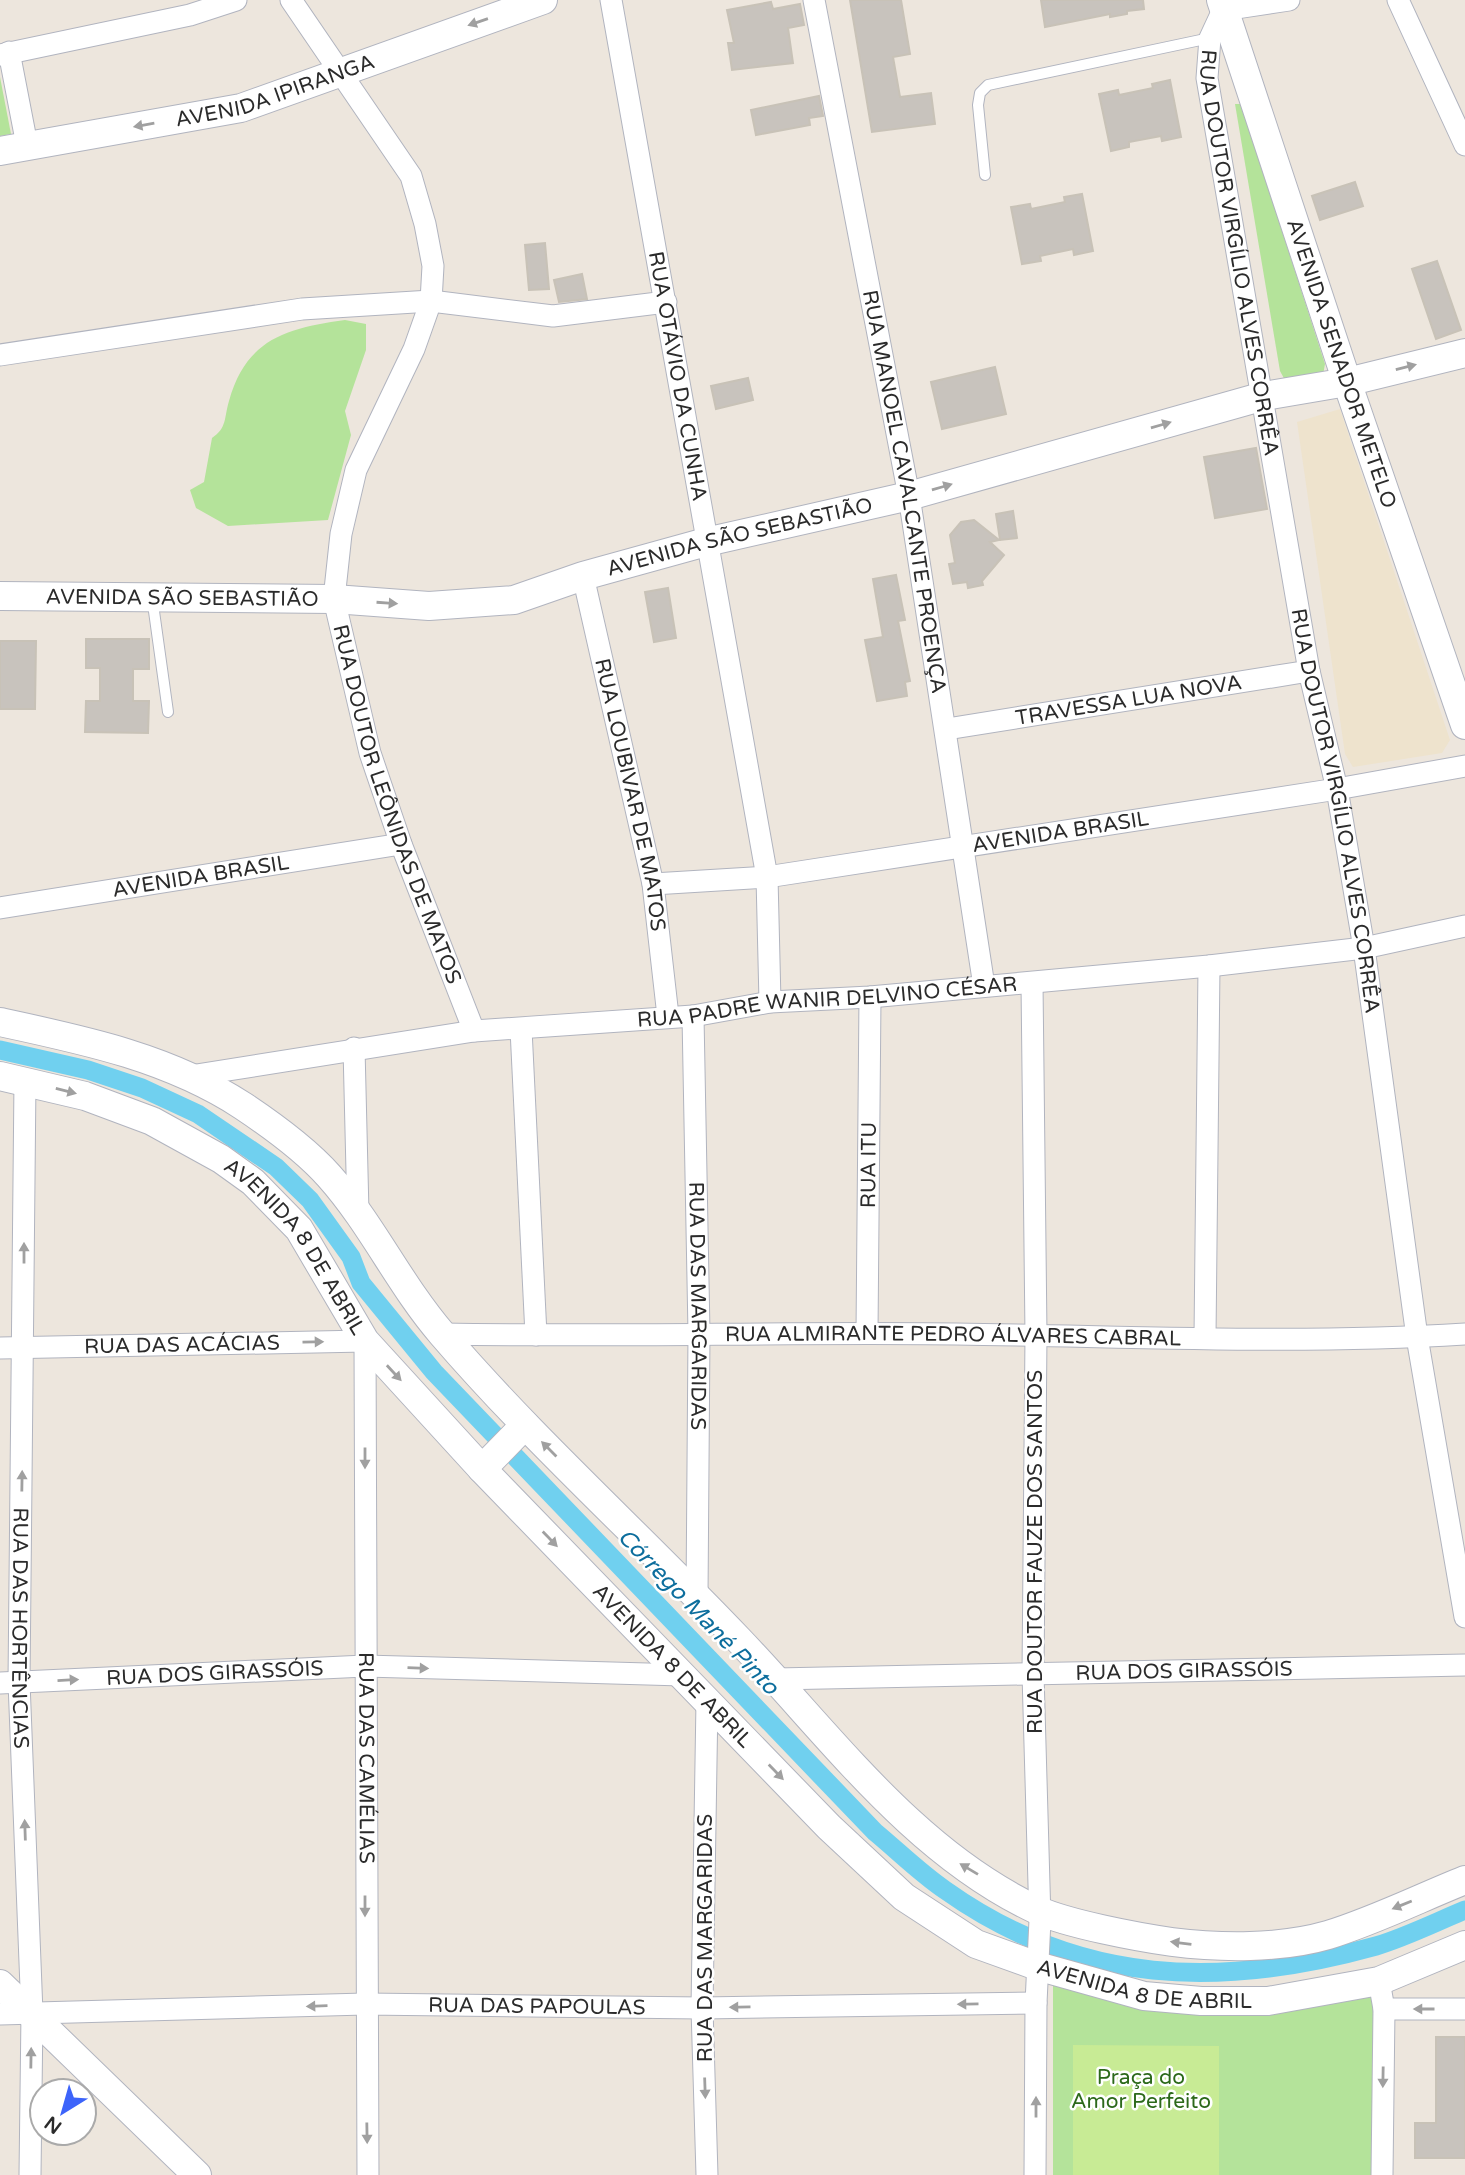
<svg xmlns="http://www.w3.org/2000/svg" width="1465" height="2175" viewBox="0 0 1465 2175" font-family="'Varela Round',sans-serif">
<rect width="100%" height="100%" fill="#ede6dd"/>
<path fill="#eee3cd" d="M1340,409L1450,740L1442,753L1353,767L1345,754L1297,422Z"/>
<g fill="#b4e39a">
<path d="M0,77L11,134L0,136Z"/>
<path d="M1235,104H1241L1325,364L1323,375L1286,382L1280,371Z"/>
<path d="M345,320L366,324V350L345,411L351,435L328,520L228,526L196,508L190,490L204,482L212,438C227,428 224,418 229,401C246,339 287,328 345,320Z"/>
<path d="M1056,1980L1135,2000L1370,1993L1375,1998V2175H1053V1986Z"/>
</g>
<path fill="#c8eb95" d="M1073,2045L1219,2046V2175H1073Z"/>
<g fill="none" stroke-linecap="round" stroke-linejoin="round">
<path stroke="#70d0ef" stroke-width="19" d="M0,1050L88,1070L142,1088L198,1114L276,1167L310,1200L351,1257L361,1283L434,1372L875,1832C898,1851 920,1873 945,1890C1080,1986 1221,1989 1376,1946C1406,1937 1436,1922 1465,1910"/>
</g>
<g fill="#c8c3bd" stroke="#c8c2b7" stroke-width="2">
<path d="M850,0H901L910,54L893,57L900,97L931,93L935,124L872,132Z"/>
<path d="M1041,0H1143L1144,9L1127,11V14L1110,17V14L1045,27Z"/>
<path d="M771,2L773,9L800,4L804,25L788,28L793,63L732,70L728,43H734L727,10Z"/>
<path d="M1170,80L1181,137L1162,141L1161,136L1129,142V147L1111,151L1099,94L1118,90L1119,95L1153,88L1152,84Z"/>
<path d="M819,96L823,116L809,118L810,125L756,135L751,110Z"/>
<path d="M1355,182L1363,206L1320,220L1312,196Z"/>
<path d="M1082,194L1093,251L1074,255L1073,249L1040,256L1041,261L1022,264L1011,207L1030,204L1031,209L1065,202L1064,197Z"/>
<path d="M545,243L549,289L529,290L525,245Z"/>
<path d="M1437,261L1461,330L1436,339L1412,269Z"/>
<path d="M582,274L587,299L559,302L554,280Z"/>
<path d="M995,367L1006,414L942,429L931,382Z"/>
<path d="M748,378L753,400L716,409L711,386Z"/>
<path d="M1256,448L1267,509L1215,518L1204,457Z"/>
<path d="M1013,511L1017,538L1000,540L996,514Z"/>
<path d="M974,520L999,540L990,542L1004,555L982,581L983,585L968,588L967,582L953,584L949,564L955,563L950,535L961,522Z"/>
<path d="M896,575L905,620L898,621L910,681L905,682L907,696L877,701L865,640L883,637L873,579Z"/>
<path d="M668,588L676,638L654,642L645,592Z"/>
<path d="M86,639H149V669H133V701H149L148,733L85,732L86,701H100V668H86Z"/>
<path d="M0,641H36L35,709H0Z"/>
<path d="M1436,2037H1465V2158H1415V2123H1436Z"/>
</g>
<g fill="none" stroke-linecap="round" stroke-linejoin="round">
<g stroke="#b1b4bf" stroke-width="12">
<g id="lane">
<path d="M985,175L978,105L980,93L988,85L1210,38"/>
<path d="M152,597L168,712"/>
</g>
</g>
<g stroke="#b1b4bf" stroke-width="23">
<g id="street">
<path id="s1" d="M291,0L411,176L425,224L433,266L431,301L414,349L356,470L341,534L334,599L370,753L401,844L474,1031"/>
<path id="s2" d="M611,0L767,877L770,1002"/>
<path id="s3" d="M814,0L909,496L984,986"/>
<path id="s4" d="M1289,0L1223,10L1210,38L1207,78L1309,671L1337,789L1364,948L1417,1337L1465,1617"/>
<path d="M1398,0L1465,145"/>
<path d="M9,52L27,145"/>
<path d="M0,55L190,15L236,0"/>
<path d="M0,355L302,309L431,301L553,316L666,302"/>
<path id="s5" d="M583,576L653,884L668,1016"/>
<path id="s6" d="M947,729L1309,671"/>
<path id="s7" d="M653,884L767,877L1337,789L1465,766"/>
<path id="s8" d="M0,908L401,844"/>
<path d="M1032,983L1036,1335L1033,1674L1040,1920L1036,2003L1035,2175"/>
<path id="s9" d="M693,1016L699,1333L697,1597"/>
<path d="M521,1029L536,1335"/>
<path d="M354,1048L358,1213"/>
<path id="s10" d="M190,1076L474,1031L693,1016L770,1002L870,997L1209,966L1364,948L1465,926"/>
<path id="s11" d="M25,1080L19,1682L32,2013L30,2175"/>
<path id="s12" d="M867,1333L870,997"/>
<path id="s13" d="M442,1334C613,1337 785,1332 956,1334C1125,1336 1296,1345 1465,1334"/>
<path d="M1205,1337L1209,966"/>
<path id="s14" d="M0,1348L365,1341L368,2175"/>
<path id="s15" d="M776,1679L1465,1665"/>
<path id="s16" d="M0,1683L365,1666L682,1675"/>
<path d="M707,1701L702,2008L707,2175"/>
<path d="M1379,1981L1384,2009L1382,2175"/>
<path d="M1384,2009H1465"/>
<path id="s17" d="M0,2014L365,2004L702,2008L1036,2003"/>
</g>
</g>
<g stroke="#b1b4bf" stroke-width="30">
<g id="secondary">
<path id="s18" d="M1221,0L1347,382L1465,725"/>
<path id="s19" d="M0,151L241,108L543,0"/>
<path id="s20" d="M0,596L334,599L429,606L514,600L583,576L706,542L909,496L1264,396L1347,382L1465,353"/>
<path d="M0,1022C84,1040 170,1058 243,1106C273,1126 305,1149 329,1176C372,1224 399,1284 442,1334C534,1441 640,1536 738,1639C830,1735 913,1852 1037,1910C1068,1924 1137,1937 1172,1942C1220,1948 1280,1949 1328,1935C1374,1921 1420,1898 1465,1880"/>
<path id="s21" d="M0,1076L85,1096L152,1121L221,1159L253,1182L299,1229L365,1341L482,1469L829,1827L904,1897L976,1944L1037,1966L1144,1996L1201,2001H1268L1379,1981L1465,1945"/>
<path d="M482,1469L525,1425"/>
<path d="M0,1984L197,2175"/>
</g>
</g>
<use href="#lane" stroke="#fff" stroke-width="10"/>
<use href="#street" stroke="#fff" stroke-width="21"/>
<use href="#secondary" stroke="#fff" stroke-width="28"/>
</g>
<defs><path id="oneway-solid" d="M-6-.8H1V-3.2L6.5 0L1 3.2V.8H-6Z" transform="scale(1.75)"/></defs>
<g fill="#a0a0a0">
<use href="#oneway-solid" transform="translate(478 22) rotate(161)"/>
<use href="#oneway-solid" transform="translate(144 125) rotate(170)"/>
<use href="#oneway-solid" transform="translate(1406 367) rotate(-14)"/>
<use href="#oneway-solid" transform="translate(1161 425) rotate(-16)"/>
<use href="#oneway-solid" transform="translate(942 487) rotate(-16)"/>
<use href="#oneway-solid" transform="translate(387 603) rotate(4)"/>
<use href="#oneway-solid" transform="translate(66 1091) rotate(14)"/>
<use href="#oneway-solid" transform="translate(24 1253) rotate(-90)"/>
<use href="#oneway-solid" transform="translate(313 1342) rotate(-1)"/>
<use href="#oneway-solid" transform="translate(394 1373) rotate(47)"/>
<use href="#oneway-solid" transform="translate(549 1449) rotate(-135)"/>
<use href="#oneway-solid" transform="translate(365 1458) rotate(90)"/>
<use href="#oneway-solid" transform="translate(22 1481) rotate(-89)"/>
<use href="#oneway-solid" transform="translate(550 1539) rotate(46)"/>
<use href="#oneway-solid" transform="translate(418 1668) rotate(2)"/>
<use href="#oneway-solid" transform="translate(68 1680) rotate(-3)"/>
<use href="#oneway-solid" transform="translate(776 1772) rotate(46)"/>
<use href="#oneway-solid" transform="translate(25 1830) rotate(-92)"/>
<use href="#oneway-solid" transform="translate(969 1869) rotate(-149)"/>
<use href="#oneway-solid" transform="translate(1402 1905) rotate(158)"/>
<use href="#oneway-solid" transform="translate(365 1906) rotate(90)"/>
<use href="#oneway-solid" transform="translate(1181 1943) rotate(-173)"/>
<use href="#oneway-solid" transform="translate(968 2004) rotate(179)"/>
<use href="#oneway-solid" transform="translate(317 2006) rotate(178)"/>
<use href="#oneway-solid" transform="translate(740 2007) rotate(179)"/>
<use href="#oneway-solid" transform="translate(1424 2009) rotate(180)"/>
<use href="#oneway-solid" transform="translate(31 2058) rotate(-89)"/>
<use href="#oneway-solid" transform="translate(1383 2077) rotate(91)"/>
<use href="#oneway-solid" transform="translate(705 2088) rotate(88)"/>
<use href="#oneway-solid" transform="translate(1036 2107) rotate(-90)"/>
<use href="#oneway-solid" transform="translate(367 2133) rotate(89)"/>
</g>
<g text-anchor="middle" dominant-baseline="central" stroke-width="5" stroke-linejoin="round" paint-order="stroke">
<g font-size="21" fill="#2b2b2b" stroke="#fff">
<text stroke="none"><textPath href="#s19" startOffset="282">AVENIDA IPIRANGA</textPath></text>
<text stroke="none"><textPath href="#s4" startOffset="315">RUA DOUTOR VIRGÍLIO ALVES CORRÊA</textPath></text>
<text stroke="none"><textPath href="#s18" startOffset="383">AVENIDA SENADOR METELO</textPath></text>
<text stroke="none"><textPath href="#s2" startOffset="382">RUA OTÁVIO DA CUNHA</textPath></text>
<text stroke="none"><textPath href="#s3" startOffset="500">RUA MANOEL CAVALCANTE PROENÇA</textPath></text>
<text stroke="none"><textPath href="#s20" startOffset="749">AVENIDA SÃO SEBASTIÃO</textPath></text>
<text stroke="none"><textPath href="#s20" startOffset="182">AVENIDA SÃO SEBASTIÃO</textPath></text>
<text stroke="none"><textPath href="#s6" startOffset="184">TRAVESSA LUA NOVA</textPath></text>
<text stroke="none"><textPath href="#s5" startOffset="224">RUA LOUBIVAR DE MATOS</textPath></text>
<text stroke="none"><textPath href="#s1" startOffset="872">RUA DOUTOR LEÔNIDAS DE MATOS</textPath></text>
<text stroke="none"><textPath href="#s4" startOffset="882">RUA DOUTOR VIRGÍLIO ALVES CORRÊA</textPath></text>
<text stroke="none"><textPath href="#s7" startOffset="411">AVENIDA BRASIL</textPath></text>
<text stroke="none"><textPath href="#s8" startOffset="203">AVENIDA BRASIL</textPath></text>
<text stroke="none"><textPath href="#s10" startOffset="642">RUA PADRE WANIR DELVINO CÉSAR</textPath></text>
<text stroke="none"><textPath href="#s12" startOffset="168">RUA ITU</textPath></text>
<text stroke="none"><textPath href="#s21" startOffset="354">AVENIDA 8 DE ABRIL</textPath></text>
<text stroke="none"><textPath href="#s9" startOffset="290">RUA DAS MARGARIDAS</textPath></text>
<text stroke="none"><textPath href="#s13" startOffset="511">RUA ALMIRANTE PEDRO ÁLVARES CABRAL</textPath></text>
<text stroke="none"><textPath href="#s14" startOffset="182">RUA DAS ACÁCIAS</textPath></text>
<text transform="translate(1035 1552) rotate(-90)">RUA DOUTOR FAUZE DOS SANTOS</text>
<text stroke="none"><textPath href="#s11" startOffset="548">RUA DAS HORTÊNCIAS</textPath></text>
<text stroke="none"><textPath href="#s21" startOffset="920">AVENIDA 8 DE ABRIL</textPath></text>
<text stroke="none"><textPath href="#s15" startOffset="408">RUA DOS GIRASSÓIS</textPath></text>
<text stroke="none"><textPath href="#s16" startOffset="215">RUA DOS GIRASSÓIS</textPath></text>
<text stroke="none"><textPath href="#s14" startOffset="782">RUA DAS CAMÉLIAS</textPath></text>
<text transform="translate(705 1938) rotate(-90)">RUA DAS MARGARIDAS</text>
<text stroke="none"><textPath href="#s21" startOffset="1508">AVENIDA 8 DE ABRIL</textPath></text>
<text stroke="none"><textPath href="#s17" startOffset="537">RUA DAS PAPOULAS</textPath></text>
</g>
<g font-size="21" fill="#2c691a" stroke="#fff">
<text x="1141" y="2077">Praça do<tspan x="1141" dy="24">Amor Perfeito</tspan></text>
</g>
<g font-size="23" font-style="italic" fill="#0d6e9d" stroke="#fff">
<text transform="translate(698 1612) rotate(46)">Córrego Mané Pinto</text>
</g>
</g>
<g transform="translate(63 2112) rotate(217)"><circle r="33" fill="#ffffff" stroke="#aaaaaa" stroke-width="2"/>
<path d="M0-5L12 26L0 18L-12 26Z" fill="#3d64fa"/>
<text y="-10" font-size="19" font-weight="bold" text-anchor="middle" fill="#2b2b2b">N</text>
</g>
</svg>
